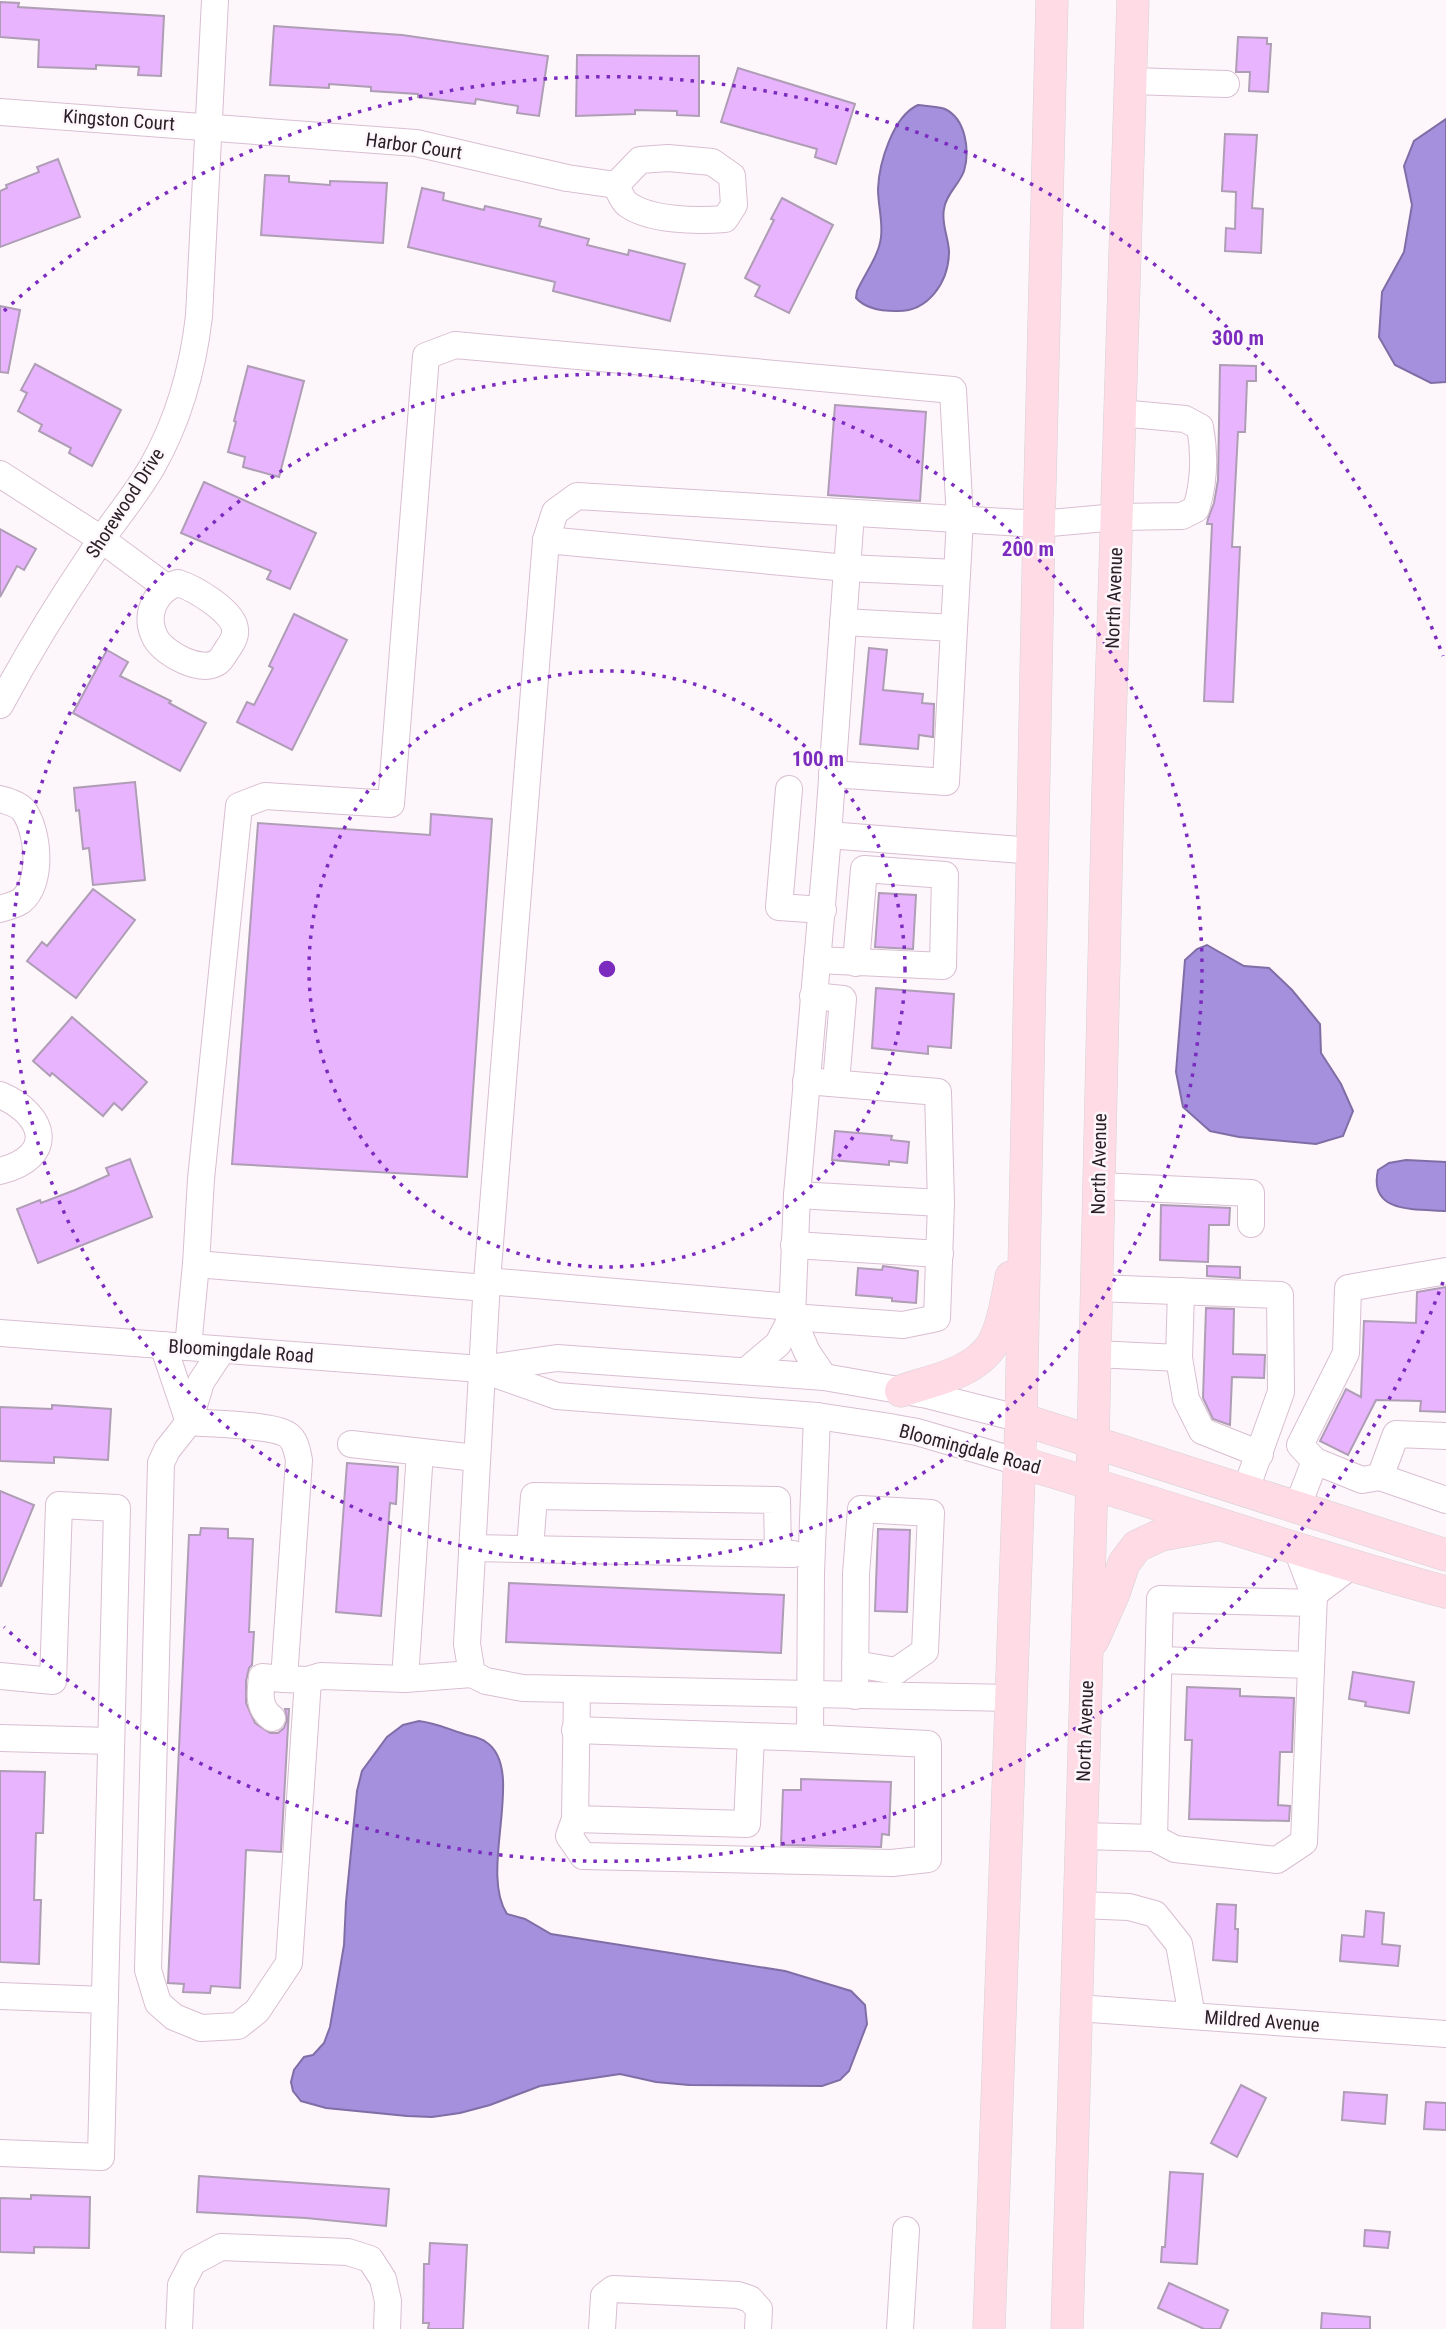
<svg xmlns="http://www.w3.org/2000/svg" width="1446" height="2329" viewBox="0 0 1446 2329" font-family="'Roboto Condensed',sans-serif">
<rect width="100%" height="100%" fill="#fdf7fb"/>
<g fill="#a490dd" stroke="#7f6ea6" stroke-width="2">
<path d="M918,105C927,106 937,106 945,109C966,119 970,151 964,171C959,185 946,194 944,209C941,223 948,236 949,251C949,282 928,313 895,311C881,311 866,309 856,298L857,291C865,273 879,256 881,237C883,221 878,205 878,189C879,163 893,116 918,105Z"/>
<path d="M1446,119V382L1431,383L1395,365L1379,337L1382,292L1404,252L1412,205L1404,166L1414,141Z"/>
<path d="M1207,945L1244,966L1269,968L1292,990L1320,1024L1321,1053L1341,1084L1353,1111L1343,1136L1316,1144L1239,1137L1210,1131L1183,1107L1176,1072L1185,960L1197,949Z"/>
<path d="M1406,1160L1446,1162V1211C1416,1209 1368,1214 1378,1170L1389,1163Z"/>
<path d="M419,1721C435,1723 446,1728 461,1733C468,1736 480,1737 486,1742C527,1769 478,1870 507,1914L525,1919L551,1934L785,1971L851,1991L865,2005L867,2024L849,2071L840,2080L822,2086L689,2085L656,2082L620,2074L540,2086L490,2105L460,2113L432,2117L407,2116L326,2108L301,2101L293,2091L291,2082L294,2070L304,2057L313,2055L324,2043L330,2027L344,1945L346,1902L357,1791L362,1771L387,1737L403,1725Z"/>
</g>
<g fill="#e8b4fd" stroke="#ae9db5" stroke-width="2">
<path d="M0,2L19,3L18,7L164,16L161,76L138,75L139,67L96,65V69L38,67L39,40L0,37Z"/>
<path d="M274,26L402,35L548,56L539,116L517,113L518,106L476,99L475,104L418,97V94L371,91V87L329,84V88L270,85Z"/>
<path d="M1238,37L1267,38V44H1271L1268,92L1249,91L1250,72H1236Z"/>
<path d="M577,55L699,56V116L677,115V111L635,110V114L576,116Z"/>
<path d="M738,68L855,104L836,164L815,157L817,149L721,122Z"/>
<path d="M1225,134L1257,135L1252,208L1263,209L1261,253L1225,251L1226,228L1235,229L1236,192L1222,191Z"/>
<path d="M58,159L80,217L0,247V191L7,188L6,185L39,172L37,167Z"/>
<path d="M265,175L289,176V182L330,185V181L387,183L383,243L261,235Z"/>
<path d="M422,188L444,193L443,200L484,210L485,206L541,219L539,226L589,239L587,245L628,255L629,250L685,264L670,321L553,291L555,282L408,247Z"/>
<path d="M782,198L833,225L789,313L755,296L760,286L745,278L774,220L771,219Z"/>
<path d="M0,306L20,310L8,373L0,372Z"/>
<path d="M35,364L121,410L92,466L69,453L71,448L39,431L42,425L18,411L27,393L21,390Z"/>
<path d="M1220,365L1256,366V381H1247L1245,432H1238L1232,547H1240L1233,702L1204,701L1212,524H1207L1208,519L1214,503L1218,480Z"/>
<path d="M248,366L304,381L279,477L243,467L245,457L228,452L236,422L234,421Z"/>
<path d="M835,405L926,412L920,501L828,495Z"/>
<path d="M204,482L316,533L290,589L267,579L271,571L181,533Z"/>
<path d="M0,529L36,549L24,570L17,566L0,597Z"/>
<path d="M294,614L347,640L292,750L237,722L247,702L254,705L273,668L269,666Z"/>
<path d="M869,648L887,650L883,690L923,694L922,703L934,704L933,737L919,735L918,749L860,744Z"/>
<path d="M107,650L128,662L120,676L171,701L169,703L206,723L180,771L73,713Z"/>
<path d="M135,782L145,880L93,885L89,848L83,849L79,810L76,811L74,788Z"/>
<path d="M431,814L492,819L467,1177L232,1164L258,823L430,835Z"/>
<path d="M93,889L135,920L76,998L27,961L42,942L47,946Z"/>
<path d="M879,893L916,895L913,949L875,947Z"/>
<path d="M876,988L954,994L951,1048L928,1046V1054L872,1048Z"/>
<path d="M72,1017L147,1082L122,1110L114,1103L103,1116L52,1073L50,1076L33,1061Z"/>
<path d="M835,1131L892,1136L891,1140L909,1142L907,1163L889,1161V1165L832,1160Z"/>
<path d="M130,1159L152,1217L38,1263L17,1209L40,1200L41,1203L75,1190L109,1175L106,1168Z"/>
<path d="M1161,1205L1230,1208L1229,1225H1209L1208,1262L1160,1260Z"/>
<path d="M883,1266L918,1271L916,1303L892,1301V1298L856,1295L858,1268L882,1270Z"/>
<path d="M1207,1266L1240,1267V1278L1207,1276Z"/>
<path d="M1446,1287V1412L1420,1411L1421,1401L1376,1400L1348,1455L1320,1441L1346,1389L1361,1397L1364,1321L1416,1323L1417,1292Z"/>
<path d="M1206,1308L1234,1309L1233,1354L1265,1355L1264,1378L1232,1377L1230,1425L1213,1419L1203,1398Z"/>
<path d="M52,1405L111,1409L108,1460L54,1457V1463L0,1461V1407L52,1409Z"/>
<path d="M347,1463L398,1467L396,1504L390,1503L381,1616L336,1612Z"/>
<path d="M0,1491L34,1505L1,1586H0Z"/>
<path d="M201,1528L228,1529V1538L253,1539L249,1632H254L252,1665L249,1668L246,1681V1703L255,1723L270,1733H278L284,1728L287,1720L285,1709H289L281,1852L246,1850L240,1988L211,1986L210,1993L183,1992L184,1984L168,1983L189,1535H200Z"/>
<path d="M878,1529L910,1530L907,1612L875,1611Z"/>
<path d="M509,1583L784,1595L781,1653L506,1642Z"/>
<path d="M1353,1672L1414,1682L1409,1713L1365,1706L1366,1702L1349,1699Z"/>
<path d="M1187,1687L1240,1689V1696L1294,1698L1292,1752H1280L1278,1805L1290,1806L1289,1821L1189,1819L1192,1740H1185Z"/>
<path d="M0,1771L45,1772L43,1833H36L34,1900H41L39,1964L0,1962Z"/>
<path d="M801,1779L891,1782L889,1835L882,1834L881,1847L781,1845L783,1790H801Z"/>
<path d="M1217,1904L1236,1905L1235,1929H1238L1237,1962L1213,1960Z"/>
<path d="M1366,1911L1384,1913L1382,1944L1400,1946L1398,1966L1340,1961L1342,1935L1364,1937Z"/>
<path d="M1241,2085L1266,2098L1237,2157L1211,2143Z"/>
<path d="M1344,2092L1387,2095L1385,2124L1342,2120Z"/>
<path d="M1426,2102L1446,2103V2130L1424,2129Z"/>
<path d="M1170,2172L1203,2174L1197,2264L1161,2262L1162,2247H1165Z"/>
<path d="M199,2176L389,2189L386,2226L306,2218L197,2212Z"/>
<path d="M31,2195L90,2197L89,2248L34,2247V2253L0,2252V2198L31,2199Z"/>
<path d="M1365,2230L1390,2232L1388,2248L1364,2246Z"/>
<path d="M430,2243L467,2245L463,2329H428L429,2323H423L424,2264H429Z"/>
<path d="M1169,2283L1228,2310L1220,2329H1204L1158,2308Z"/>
<path d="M1322,2313L1370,2317V2329H1321Z"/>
</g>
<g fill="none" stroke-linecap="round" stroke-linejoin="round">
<g stroke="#d9bed1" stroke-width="28">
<g id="minor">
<path d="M1131,81L1226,84"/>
<path d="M0,112L416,143L567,178L616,185"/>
<path d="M668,158L712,162L732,176L734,205L725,219C697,221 650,221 627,204C622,200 619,191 616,185L640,160Z"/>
<path d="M0,474L101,539L166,587"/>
<path d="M546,540L847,568L957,573"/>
<path d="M178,583C194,588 235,612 235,630C236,637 231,644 227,650C224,654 222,659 218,662C201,674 165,654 156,639C143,616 155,590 178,583Z"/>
<path d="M0,705C28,653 58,604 91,555C110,525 134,498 152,467C178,421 193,369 199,316L215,0"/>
<path d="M832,774L946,782L954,628"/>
<path d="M789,789L779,907L823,910"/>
<path d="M0,799C8,801 20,805 24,811C39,832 43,884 21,901C15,905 6,907 0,909"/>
<path d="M828,835L851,513"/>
<path d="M817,960L943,966L945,875L864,869L856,963"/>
<path d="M813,996L843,999L836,1083"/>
<path d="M0,1095C47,1115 56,1157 0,1171"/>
<path d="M1099,1186L1251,1193V1224"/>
<path d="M797,1195L941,1203"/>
<path d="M794,1245L940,1254"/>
<path d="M196,1264L486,1288"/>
<path d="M487,1281L792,1307"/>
<path d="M1096,1288L1280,1295L1281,1392L1245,1492"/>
<path d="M792,1317L903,1325L937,1318L941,1203L938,1092L806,1081"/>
<path d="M792,1317L807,1352L824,1377"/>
<path d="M0,1333L481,1369L557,1358L824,1377L927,1395L1021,1419"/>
<path d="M163,1345L189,1422"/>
<path d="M188,1347L196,1264L201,1179L239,806L265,796L391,804L426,356L455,345L953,390L960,520L954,628L843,622"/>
<path d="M222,1350L201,1382L189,1422L167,1450L161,1463L148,1970L158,2003L174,2017L201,2028L238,2026L257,2011L289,1963L308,1680L321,1676L405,1679L472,1674"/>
<path d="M1095,1354L1179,1358L1181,1291"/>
<path d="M1179,1358L1186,1399L1202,1431L1260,1454"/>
<path d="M486,1371L557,1396L817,1416L884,1426L917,1432L1019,1462"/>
<path d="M746,1371L778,1344L792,1317L797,1195L828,835L1033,851"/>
<path d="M189,1422C211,1424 272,1424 288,1435C296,1441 297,1451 299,1460L284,1679L308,1680"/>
<path d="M1446,1436L1396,1434L1380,1477L1446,1500"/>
<path d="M351,1444L476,1458"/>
<path d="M1315,1461L1300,1445L1346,1353L1348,1288L1446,1271"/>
<path d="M1297,1508L1315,1461L1362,1480L1380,1477"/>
<path d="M472,1548L793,1554"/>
<path d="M530,1549L534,1496L777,1500L778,1553"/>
<path d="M1314,1594L1352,1565"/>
<path d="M1159,1660L1311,1665"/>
<path d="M0,1676L53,1681L59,1505L117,1508L101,2157L0,2153"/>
<path d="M405,1679L420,1452"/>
<path d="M577,1690L575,1819L569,1836L583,1856L892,1863L928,1859V1744L810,1738L811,1573L817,1416"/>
<path d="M855,1696L856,1574L861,1509L931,1513L925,1651L896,1671L855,1664"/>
<path d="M1012,1698L523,1688L486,1681L472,1674L467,1644L487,1281L546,540L555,512L577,496L1039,524L1117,517L1182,516L1196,509C1204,483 1205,454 1200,427L1185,419L1120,413"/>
<path d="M272,1718C258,1708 260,1693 262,1677L284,1679"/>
<path d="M575,1730L810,1738"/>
<path d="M0,1738L111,1741"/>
<path d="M575,1819L747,1824L751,1736"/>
<path d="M1083,1836L1154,1838L1175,1849L1277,1860L1304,1842L1314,1594L1296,1547"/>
<path d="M1154,1838L1160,1599L1313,1603"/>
<path d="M1080,1905L1129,1907L1155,1914L1179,1944L1192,2016"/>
<path d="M0,1996L105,2000"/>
<path d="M1077,2008L1446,2034"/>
<path d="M179,2329L181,2285L193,2262L221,2247L348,2252L370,2259L383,2279L388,2301L387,2329"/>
<path d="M602,2329L604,2296L613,2289L738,2295L750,2299L759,2309L758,2329"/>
<path d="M900,2329L906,2230"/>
</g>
</g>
<g stroke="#d4d2d4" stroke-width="33">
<g id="major">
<path d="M901,1391C932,1380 973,1374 992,1345C1001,1331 1008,1295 1011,1277"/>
<path d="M1021,1419L1446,1555"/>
<path d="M1019,1462C1162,1503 1302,1554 1446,1592"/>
<path d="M1093,1640L1114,1593L1124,1563L1137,1546L1161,1535L1216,1525"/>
<path d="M989,2329L1021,1419L1039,524L1052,0"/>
<path d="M1067,2329L1093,1444L1108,788L1133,0"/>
</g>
</g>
<use href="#minor" stroke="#fff" stroke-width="26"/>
<use href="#major" stroke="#ffdbe6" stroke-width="32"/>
</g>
<g fill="none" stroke="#7b2cbf" stroke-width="3.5" stroke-dasharray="3.5 7">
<circle cx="607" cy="969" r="298"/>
<circle cx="607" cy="969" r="595"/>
<path d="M1443 1282A893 893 0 0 1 4 1627M4 311A893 893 0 0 1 1443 656"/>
</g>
<g text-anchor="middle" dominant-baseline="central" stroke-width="5" stroke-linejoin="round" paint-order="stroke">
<g font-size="19" fill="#2a2027" stroke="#fdf7fb">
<text transform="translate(119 120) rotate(4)">Kingston Court</text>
<text transform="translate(414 146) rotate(8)">Harbor Court</text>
<text transform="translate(125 503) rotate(-57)">Shorewood Drive</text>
<text transform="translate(1114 598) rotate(-88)">North Avenue</text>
<text transform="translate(1099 1164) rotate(-89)">North Avenue</text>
<text transform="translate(241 1351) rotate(4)">Bloomingdale Road</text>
<text transform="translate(970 1449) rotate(15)">Bloomingdale Road</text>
<text transform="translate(1085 1731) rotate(-88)">North Avenue</text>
<text transform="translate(1262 2021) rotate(4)">Mildred Avenue</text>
</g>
</g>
<circle cx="607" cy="969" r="10" fill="#7b2cbf" stroke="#fdf7fb" stroke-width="3.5"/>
<g font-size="21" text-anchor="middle" font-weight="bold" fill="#7b2cbf" stroke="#fdf7fb" stroke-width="5" stroke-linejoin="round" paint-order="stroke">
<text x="1238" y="345">300 m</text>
<text x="1028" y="556">200 m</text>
<text x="818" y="766">100 m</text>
</g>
</svg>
